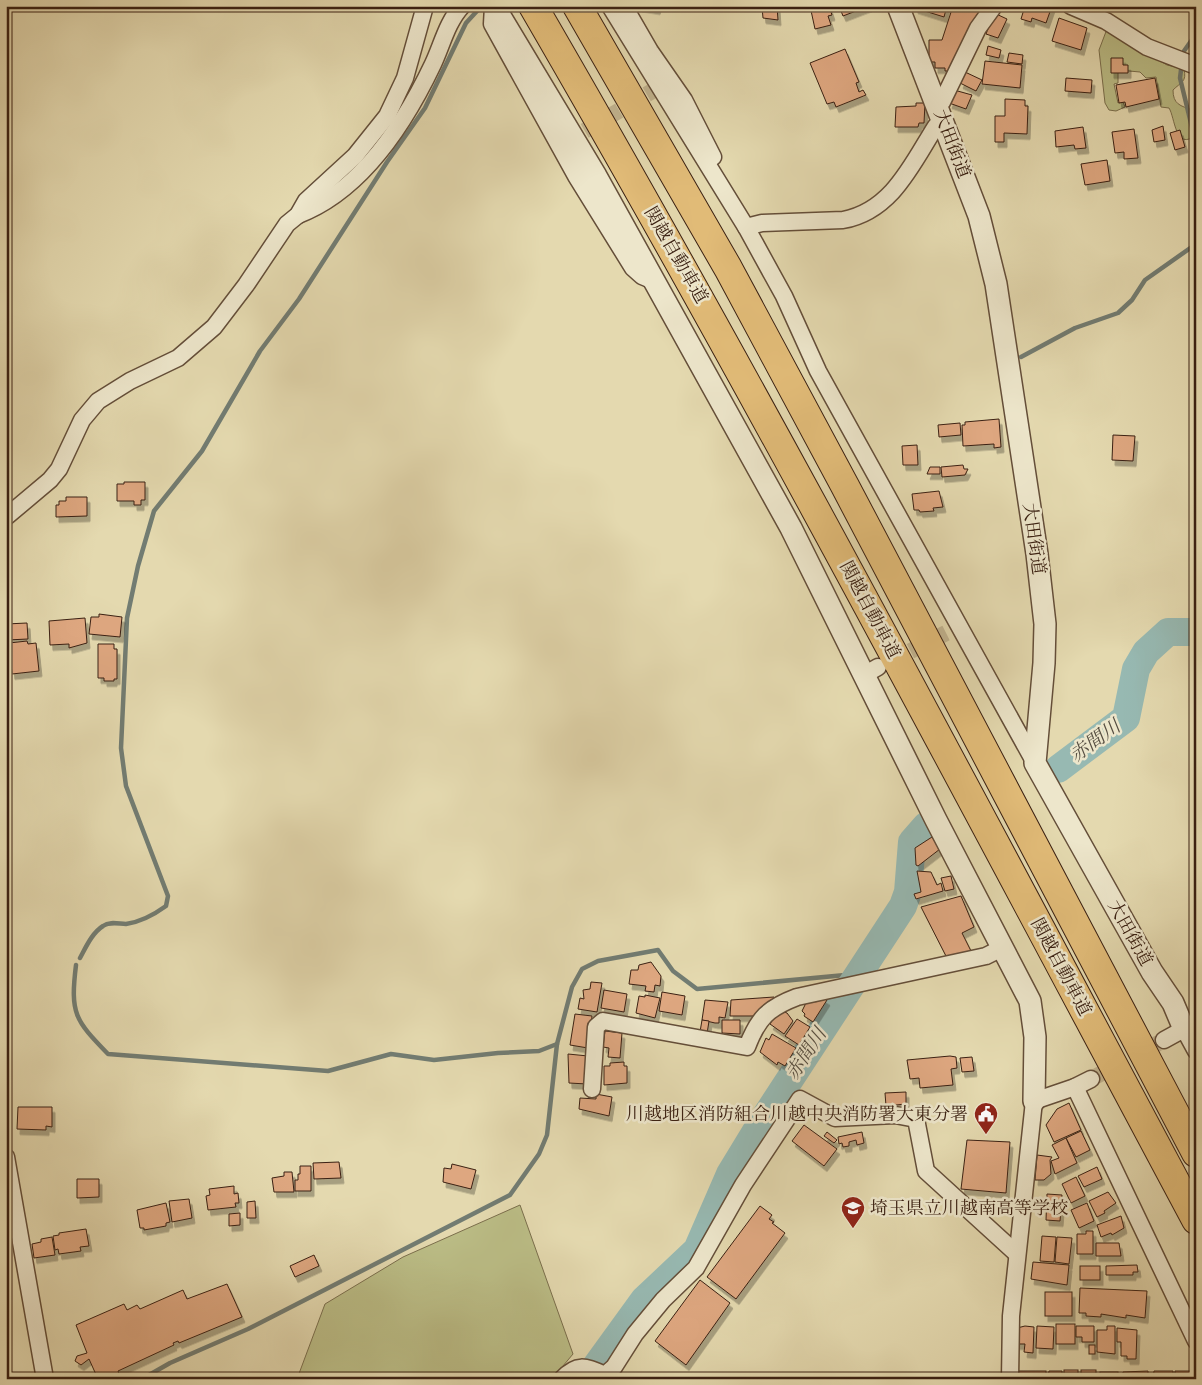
<svg xmlns="http://www.w3.org/2000/svg" width="1202" height="1385" viewBox="0 0 1202 1385" font-family="'IM FELL Double Pica','Noto Serif JP',serif">
<defs>
<filter id="shadow"><feDropShadow dx="3" dy="5.5" stdDeviation="0" flood-color="#0004"/></filter>
</defs>
<rect width="100%" height="100%" fill="#e4d9af"/>
<filter id="stains"><feTurbulence type="fractalNoise" baseFrequency=".004" numOctaves="4"/><feColorMatrix values="0 0 0 0 .2 0 0 0 0 .09 0 0 0 0 .02 0 0 0 .5 -.17"/></filter>
<radialGradient id="worn" r=".72"><stop offset=".6" stop-color="#630" stop-opacity="0"/><stop offset="1" stop-color="#630" stop-opacity=".3"/></radialGradient>
<g fill="#bbbd86" stroke="#7a6e4c">
<path d="M1107,29L1167,65L1184,69C1187,82 1181,82 1173,90C1173,104 1180,106 1193,110L1196,118V135C1175,152 1175,117 1169,108L1161,107L1156,77L1146,78L1140,72L1118,70V83L1114,84L1118,103L1123,102L1125,107L1116,111L1109,110L1105,103L1099,50Z"/>
<path d="M520,1205L573,1354L552,1379H297L325,1304L403,1257Z"/>
</g>
<g fill="none" stroke-linecap="round" stroke-linejoin="round">
<g stroke="#727c72" stroke-width="4.5">
<path d="M6,10L11,6"/>
<path d="M1184,51L1196,34"/>
<path d="M1181,70L1180,78L1196,144"/>
<path d="M1021,357L1075,328L1118,313L1132,300L1145,280L1196,244"/>
<path d="M80,958C86,947 92,933 103,926C110,921 119,924 126,924C140,922 155,914 166,906L168,896L126,786L121,748L127,618L138,566L154,511L202,451L260,351L299,299L387,162L425,108L466,23L477,11"/>
<path d="M76,965C70,1014 75,1020 108,1054L328,1071L391,1054L434,1060L498,1053L539,1051L557,1044"/>
<path d="M142,1379L170,1363L248,1329L510,1195L539,1154L547,1135L557,1044L572,987L582,969L598,961L658,950L673,971L697,989L856,974"/>
</g>
<g stroke="#97b9b2" stroke-width="28">
<path d="M1058,769L1126,718L1136,669L1146,652L1168,632H1196"/>
<path d="M594,1369L644,1300L697,1250L730,1174L758,1128L903,906L908,892L912,842L926,826"/>
</g>
</g>
<g fill="#dea780" stroke="#3a2012" filter="url(#shadow)">
<path d="M639,6H658L657,9Z"/>
<path d="M766,6H777L778,20L763,18L762,7Z"/>
<path d="M810,6H829L832,15L828,16L831,25L815,29Z"/>
<path d="M839,6H869L843,16Z"/>
<path d="M915,6H947L944,17L915,8Z"/>
<path d="M953,6H984L976,16L952,71H945V68H935V62H929V40H942Z"/>
<path d="M1025,6H1052L1046,23L1032,18L1031,22L1021,19Z"/>
<path d="M994,13L1007,19L998,38L986,34Z"/>
<path d="M1059,18L1087,28L1081,50L1052,41Z"/>
<path d="M988,46L1001,50L999,58L986,55Z"/>
<path d="M845,49L859,82L856,83L859,92L863,90L866,95L836,107L834,102L827,104L810,63Z"/>
<path d="M1009,53L1023,55L1022,64L1007,62Z"/>
<path d="M1111,58H1123V65H1128V73H1111Z"/>
<path d="M985,61L1022,65L1020,88L982,84Z"/>
<path d="M965,72L982,80L976,91L960,83Z"/>
<path d="M1066,78L1092,80L1091,93L1065,91Z"/>
<path d="M1155,78L1159,99L1126,107L1125,102L1119,103L1116,85Z"/>
<path d="M954,90L972,95L966,109L949,103Z"/>
<path d="M1005,99L1025,100V106H1028L1027,134L1004,133V142H995V116H1005Z"/>
<path d="M916,103H925L924,123H919L918,127H895L896,107L916,106Z"/>
<path d="M1163,126L1165,140L1154,142L1152,130Z"/>
<path d="M1083,127L1086,148L1075,149L1074,145L1056,147L1055,131Z"/>
<path d="M1134,129L1138,158L1124,159V152L1115,153L1112,132Z"/>
<path d="M1180,130L1185,147L1175,150L1170,133Z"/>
<path d="M1107,160L1110,181L1085,185L1081,164Z"/>
<path d="M999,419L1001,447L994,448V444L963,446L962,425H965V422Z"/>
<path d="M960,423L961,435L939,437L938,425Z"/>
<path d="M1113,435L1135,436L1133,461L1112,460Z"/>
<path d="M917,445L918,465H903L902,446Z"/>
<path d="M963,465L964,469H968L965,475L942,477L941,467Z"/>
<path d="M930,467H940V474H927Z"/>
<path d="M124,482H145V500H141V505H134V501H117V484H124Z"/>
<path d="M939,491L943,507L933,508L934,511L920,512L919,510H914L912,494Z"/>
<path d="M66,497H87V516L56,517V505H59V501H66Z"/>
<path d="M99,614L122,617L120,637L89,634L91,617H99Z"/>
<path d="M85,618L87,643L69,648V644L50,645L49,621Z"/>
<path d="M27,623L28,639L7,640L6,624Z"/>
<path d="M27,641L28,644L36,643L39,671L12,674L9,643Z"/>
<path d="M98,644H114V649H117V679H114V681H104V678H98Z"/>
<path d="M932,837L940,849L918,866L916,865L915,848Z"/>
<path d="M917,871L931,872L937,885L941,883L943,891L916,899L914,894L921,892Z"/>
<path d="M951,876L954,889L945,891L941,878Z"/>
<path d="M961,896L974,927L962,933L972,953L948,960L921,907Z"/>
<path d="M651,962L661,976L660,986L655,985L654,992L645,991L646,986L629,984L631,970H638L639,965Z"/>
<path d="M591,982L602,983L597,1012L578,1009L580,998L584,999L583,990L590,989Z"/>
<path d="M604,990L627,994L624,1012L601,1008Z"/>
<path d="M662,992L685,996L682,1015L659,1011Z"/>
<path d="M645,995L660,998L655,1018L636,1013L639,996L645,997Z"/>
<path d="M774,997L775,1000L769,1001V1005L756,1016H730L731,1000Z"/>
<path d="M822,997L827,1000L813,1022L804,1016L805,1014L802,1011L807,1001L810,1003L812,999L816,1002Z"/>
<path d="M705,1000L728,1002L725,1018L719,1017V1023H715L702,1020Z"/>
<path d="M779,1010L787,1013L793,1021L784,1034L770,1024Z"/>
<path d="M575,1014L592,1016L588,1048L570,1045Z"/>
<path d="M797,1019L810,1027L799,1045L785,1036Z"/>
<path d="M702,1020L709,1021L707,1034L700,1032Z"/>
<path d="M722,1020H740V1034L722,1033Z"/>
<path d="M605,1031L622,1033L620,1058L608,1057L609,1048L603,1047Z"/>
<path d="M772,1034L796,1048L785,1066L778,1062L777,1065L760,1052L766,1038L769,1040Z"/>
<path d="M568,1054L588,1056L587,1084L569,1083Z"/>
<path d="M950,1056L956,1057L957,1068L951,1069L953,1085L920,1088L919,1078L910,1079L907,1060Z"/>
<path d="M972,1057L974,1071L962,1072L960,1058Z"/>
<path d="M624,1062V1066H627V1083L604,1085V1066H610V1063Z"/>
<path d="M906,1092V1104L886,1106L885,1093Z"/>
<path d="M596,1094L612,1097L609,1116L579,1109L580,1098L596,1099Z"/>
<path d="M1069,1103L1081,1130L1054,1142L1046,1125L1057,1109Z"/>
<path d="M18,1107H52V1127L46,1126V1130L17,1129Z"/>
<path d="M804,1125L837,1149L824,1166L792,1141Z"/>
<path d="M1081,1131L1090,1150L1076,1157L1066,1138Z"/>
<path d="M827,1132L837,1140L834,1143L824,1136Z"/>
<path d="M862,1132L864,1143L857,1145L856,1140L849,1142V1146L843,1147L842,1143L839,1144L838,1137Z"/>
<path d="M1066,1138L1077,1163L1055,1174L1051,1161L1059,1158L1052,1145Z"/>
<path d="M967,1140L1010,1142L1006,1193L961,1189Z"/>
<path d="M1037,1155L1052,1157L1050,1160L1051,1174L1044,1180H1035Z"/>
<path d="M339,1162L341,1178L314,1179L313,1163Z"/>
<path d="M452,1164L476,1170L471,1189L443,1182L444,1168L451,1169Z"/>
<path d="M300,1166H311V1191H295V1180H298V1174H300Z"/>
<path d="M1097,1167L1102,1179L1084,1187L1078,1176Z"/>
<path d="M284,1172H292L294,1192H274L272,1178L284,1176Z"/>
<path d="M1076,1177L1085,1196L1071,1203L1062,1184Z"/>
<path d="M77,1179H99V1197L77,1198Z"/>
<path d="M234,1186V1194L238,1193L239,1203H235L236,1207L208,1210L206,1196L210,1195L209,1189Z"/>
<path d="M1108,1192L1116,1203L1104,1211L1105,1213L1097,1217L1089,1201Z"/>
<path d="M1047,1194L1062,1195L1060,1221L1046,1220Z"/>
<path d="M189,1199L192,1218L172,1222L169,1201Z"/>
<path d="M255,1201L256,1218H247V1202Z"/>
<path d="M166,1203L170,1222L166,1223V1226L144,1230V1228H140L137,1210Z"/>
<path d="M1087,1203L1094,1221L1079,1228L1071,1210Z"/>
<path d="M760,1206L772,1215L769,1219L774,1222L772,1223L785,1233L736,1299L707,1277Z"/>
<path d="M240,1213V1225L229,1226V1214Z"/>
<path d="M1121,1216L1124,1228L1112,1235L1111,1233L1101,1237L1097,1225Z"/>
<path d="M86,1229L89,1246L80,1247L81,1251L59,1254L58,1249L55,1250L53,1236L59,1235V1233Z"/>
<path d="M1086,1231H1093V1254H1077V1234H1086Z"/>
<path d="M1042,1236L1056,1237L1054,1262L1040,1261Z"/>
<path d="M52,1237L55,1255L34,1258L32,1244L41,1242V1239Z"/>
<path d="M1057,1237L1072,1238L1069,1264L1055,1262Z"/>
<path d="M1096,1243H1119L1121,1256H1096Z"/>
<path d="M314,1255L319,1266L295,1277L290,1266Z"/>
<path d="M1033,1262L1069,1265L1067,1285L1031,1279Z"/>
<path d="M1137,1265L1138,1272H1133V1275H1106V1266Z"/>
<rect x="1080" y="1266" width="20" height="14"/>
<path d="M700,1280L730,1303L686,1365L655,1341Z"/>
<path d="M227,1284L242,1317L179,1343L178,1341L173,1343L174,1345L118,1371L119,1374L108,1379H98L89,1359L81,1365L75,1361L77,1356L87,1353L76,1325L124,1304L127,1310L137,1305L140,1309L183,1290L187,1299Z"/>
<path d="M1080,1288L1147,1291L1145,1318L1126,1315V1318L1101,1314V1317L1086,1316V1313H1079Z"/>
<rect x="1045" y="1292" width="27" height="24"/>
<rect x="1056" y="1324" width="19" height="20"/>
<path d="M1025,1326L1034,1327L1033,1353L1024,1352L1025,1344H1016L1017,1328Z"/>
<path d="M1037,1326L1054,1327L1053,1349L1036,1348Z"/>
<path d="M1076,1326H1094V1342H1082V1337H1076Z"/>
<path d="M1107,1326H1115V1354L1097,1352V1330H1107Z"/>
<path d="M1117,1328L1137,1330L1136,1359H1127V1356H1121V1342H1117Z"/>
<rect x="1089" y="1345" width="6" height="9"/>
<rect x="1064" y="1370" width="14" height="9"/>
<rect x="1081" y="1370" width="15" height="9"/>
<rect x="1018" y="1371" width="28" height="8"/>
<path d="M1049,1371H1062V1379H1048Z"/>
<path d="M1148,1371V1379H1123V1372Z"/>
<path d="M1154,1371H1173V1379H1153Z"/>
<path d="M1175,1371H1191L1195,1373L1196,1379H1175Z"/>
<rect x="1100" y="1372" width="18" height="7"/>
</g>
<g fill="none" stroke-linecap="round" stroke-linejoin="round">
<g stroke="#c2b490" stroke-width="16" stroke-dasharray="16 8" stroke-linecap="butt">
<path d="M564,143L671,80"/>
<path d="M889,662L950,631"/>
<path d="M1091,1079L1164,1040"/>
</g>
<g stroke="#644e39" stroke-width="19">
<g id="minor">
<path d="M493,6L492,24L576,176L633,268L642,276L654,281"/>
<path d="M610,6L746,227L784,296L818,371L1035,763"/>
<path d="M624,6L650,51L684,100L713,157"/>
<path d="M1071,6L1106,21L1147,47L1196,66"/>
<path d="M936,104L942,102L978,28L994,6"/>
<path d="M298,215C361,191 405,123 433,64C442,45 447,22 462,6"/>
<path d="M746,227L762,223L843,220C892,211 912,164 936,126L943,123"/>
<path d="M6,517L50,480L59,469L82,420L98,401L130,381L178,358L214,327L246,285L287,224L298,215L306,201L355,156L387,116L405,78L425,6"/>
<path d="M864,675L878,667"/>
<path d="M1164,1040L1184,1029L1196,1051"/>
<path d="M1075,1087L1196,1341"/>
<path d="M592,1089L596,1027L603,1021L747,1047C758,1018 768,1008 797,997L986,956L1002,948"/>
<path d="M6,1157L45,1379"/>
<path d="M562,1379C578,1362 586,1367 605,1375L614,1367L635,1334L663,1300L696,1268L743,1185L800,1099L835,1118L895,1115L916,1119L926,1171L1017,1254"/>
<path d="M1010,1379L1011,1316L1034,1101L1075,1087L1091,1079"/>
</g>
</g>
<g stroke="#644e39" stroke-width="24">
<g id="tertiary">
<path d="M494,6L596,176L791,528L936,820L1030,1001L1035,1037L1034,1101"/>
<path d="M898,6L979,216L996,284L1037,554L1045,624L1044,663L1035,763L1152,972L1173,1003L1184,1029"/>
</g>
</g>
<g stroke="#3a2012" stroke-width="30">
<g id="motorway">
<path d="M533,6C765,405 979,814 1196,1220"/>
<path d="M577,6L728,268L845,486L1196,1153"/>
</g>
</g>
<use href="#minor" stroke="#ede6cb" stroke-width="16"/>
<use href="#tertiary" stroke="#ede6cb" stroke-width="21"/>
<use href="#motorway" stroke="#e2bc78" stroke-width="28"/>
</g>
<defs>
<g id="civic-pin" transform="scale(1.25)"><path d="M0 17L-7.5 6A9.5 9.5 0 1 1 7.5 6Z" fill="#8f2418" stroke="#ede6cb"/><path d="M-.6-6.5H3V-4.5H.6V-3L4-1V1h2V6H-6V1h2V-1L-.6-3ZM-1.2 2.5V6h2.4V2.5Z" fill="#fff"/></g>
<g id="school-pin" transform="scale(1.25)"><path d="M0 17L-7.5 6A9.5 9.5 0 1 1 7.5 6Z" fill="#8f2418" stroke="#ede6cb"/><path d="M0-5L7-2L0 1L-7-2ZM-4 1L0 2.5L4 1V4Q0 6-4 4Z" fill="#fff"/></g>
</defs>
<g fill-rule="evenodd">
<use href="#civic-pin" x="986" y="1114"/>
<use href="#school-pin" x="853" y="1208"/>
</g>
<g text-anchor="middle" dominant-baseline="central" stroke-width="5" stroke-linejoin="round" paint-order="stroke">
<g font-size="18" fill="#3a2012" stroke="#ede6cb">
<text transform="translate(952 144) rotate(69)">大田街道</text>
<text transform="translate(676 255) rotate(60)">関越自動車道</text>
<text transform="translate(1034 539) rotate(82)">大田街道</text>
<text transform="translate(870 610) rotate(62)">関越自動車道</text>
<text transform="translate(1130 933) rotate(61)">大田街道</text>
<text transform="translate(1061 967) rotate(62)">関越自動車道</text>
</g>
<g font-size="18" fill="#3a2012" stroke="#ede6cb" text-anchor="end">
<text x="968" y="1114">川越地区消防組合川越中央消防署大東分署</text>
<text x="870" y="1208" text-anchor="start">埼玉県立川越南高等学校</text>
</g>
<g font-size="19" font-style="italic" fill="#564e42" stroke="#ede6cb">
<text transform="translate(1095 741) rotate(-36)">赤間川</text>
<text transform="translate(806 1054) rotate(-57)">赤間川</text>
</g>
</g>
<rect width="1202" height="1385" fill="none" stroke="#e4d9af" stroke-width="25"/>
<rect x="8" y="8" width="1187" height="1370" fill="none" stroke="#3a2012" stroke-width="2.5"/>
<rect x="12" y="12" width="1177" height="1360" fill="none" stroke="#3a2012"/>
<rect width="100%" height="100%" filter="url(#stains)"/>
<rect width="100%" height="100%" fill="url(#worn)"/>
</svg>
